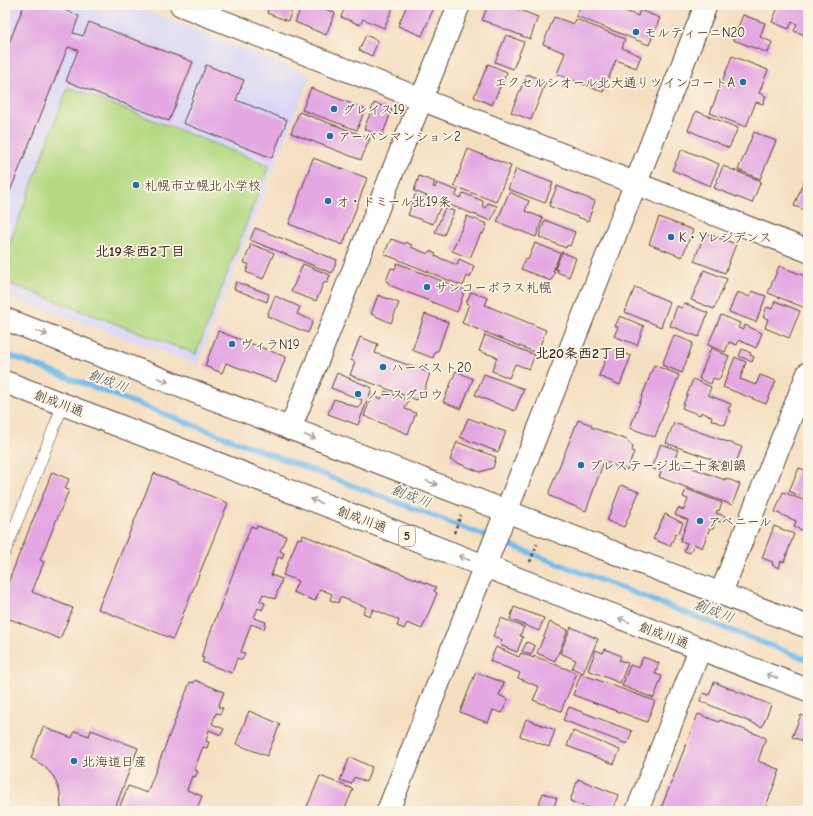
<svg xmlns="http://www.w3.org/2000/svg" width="813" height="816" viewBox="0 0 813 816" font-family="'Comic Neue','Klee One',sans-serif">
<rect width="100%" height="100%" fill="#fcf5e5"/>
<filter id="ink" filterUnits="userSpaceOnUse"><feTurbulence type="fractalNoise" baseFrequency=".025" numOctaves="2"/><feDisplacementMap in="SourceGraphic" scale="8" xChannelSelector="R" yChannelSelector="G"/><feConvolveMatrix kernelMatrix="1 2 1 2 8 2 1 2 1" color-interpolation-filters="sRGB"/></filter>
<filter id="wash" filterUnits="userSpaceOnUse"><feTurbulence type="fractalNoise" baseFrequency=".012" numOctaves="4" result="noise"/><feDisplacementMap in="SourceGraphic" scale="16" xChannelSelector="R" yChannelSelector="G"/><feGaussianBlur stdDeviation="0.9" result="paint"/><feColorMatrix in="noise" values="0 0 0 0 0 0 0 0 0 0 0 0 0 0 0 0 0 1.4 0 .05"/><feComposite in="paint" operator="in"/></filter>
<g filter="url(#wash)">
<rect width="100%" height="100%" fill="#f5dfc1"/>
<path fill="#d9d7f8" d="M6,5H131L310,75L198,364L5,295Z"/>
<path fill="#b4d982" stroke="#788250" d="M68,87L269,165L196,354L5,282V256Z"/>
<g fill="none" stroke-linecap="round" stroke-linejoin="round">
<g stroke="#73bcec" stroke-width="5.5">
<path d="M5,354L19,359L491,538"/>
<path d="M499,541L808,660"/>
</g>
</g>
<g id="blocks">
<g fill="#e4a7e3">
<path d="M24,5H52L79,16L73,33L83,36L89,22L193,62L169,121L66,81L78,50L68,47L5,204V53Z"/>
<path d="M270,5H294L288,21L267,13Z"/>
<path d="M302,5H315L335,13L326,35L295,22Z"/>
<path d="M346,5H394L384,28L363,19L360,25L341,17Z"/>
<path d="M407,5H435L422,36L398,26Z"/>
<path d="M488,5H507L538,17L530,39L482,20Z"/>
<path d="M581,5H611L638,16L640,10L660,18L649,45L576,16Z"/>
<path d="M779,5H808V36L794,31L797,24L792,22L789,29L772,22Z"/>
<path d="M743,15L765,23L760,37L772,42L768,53L733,40Z"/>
<path d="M554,17L574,24L576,19L625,39L622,48L641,56L636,68L616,60L603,92L557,74L565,53L543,44Z"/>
<path d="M366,35L378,41L372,56L359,50Z"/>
<path d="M506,35L524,42L513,69L495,62Z"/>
<path d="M732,56L768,70L759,93L766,96L763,104L756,102L746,127L710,113Z"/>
<path d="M488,64L507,72L492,105L474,97Z"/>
<path d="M206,65L244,80L236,100L287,120L272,158L183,123Z"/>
<path d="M527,74L546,82L531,120L511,112Z"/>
<path d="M311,88L365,109L357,130L302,110Z"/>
<path d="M374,103L392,110L382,136L364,129Z"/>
<path d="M696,111L738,128L729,148L688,130Z"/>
<path d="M299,112L370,138L361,160L291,133Z"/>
<path d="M754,132L776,141L760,179L738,170Z"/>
<path d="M468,149L511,166L496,202L454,186Z"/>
<path d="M682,149L719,164L710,186L672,170Z"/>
<path d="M313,158L367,178L343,245L289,224Z"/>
<path d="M723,166L761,181L752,203L714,188Z"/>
<path d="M516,169L553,183L545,203L508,189Z"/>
<path d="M808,170V211L794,206Z"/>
<path d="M419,176L435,182L433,187L435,188L437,183L458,191L455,196L460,198L463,193L483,201L482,206L485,208L488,203L497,206L491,221L414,191Z"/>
<path d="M557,186L595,201L588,221L549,206Z"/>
<path d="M509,192L529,201L525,211L543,218L536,237L497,222Z"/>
<path d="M415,195L441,205L433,224L408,215Z"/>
<path d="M445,208L454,211L444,235L435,232Z"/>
<path d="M467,216L487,224L483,234L481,233L470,258L452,251Z"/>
<path d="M659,217L693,230L682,257L649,244Z"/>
<path d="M545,220L575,232L570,246L567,245L566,248L539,237Z"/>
<path d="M255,228L337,260L332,273L250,240Z"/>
<path d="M705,233L736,244L725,273L694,261Z"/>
<path d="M391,239L405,244L406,242L412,245L411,247L428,254L430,251L436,254L435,256L457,265L459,259L474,266L470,278L467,276L463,286L384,254Z"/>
<path d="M535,243L560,253L553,271H555L551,281L521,269L525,259L528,260Z"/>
<path d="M251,244L274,253L263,279L246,272L249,264L244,263Z"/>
<path d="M562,252L576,258L569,277L557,272L558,270L555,269Z"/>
<path d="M397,263L465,290L457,312L389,285V283L386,281L391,268L395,269Z"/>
<path d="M303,264L330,275L327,283L324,282L316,301L291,292Z"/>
<path d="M779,266L808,277V309L768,293Z"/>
<path d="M704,270L727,279L714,309L691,300Z"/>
<path d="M236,282L269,294L267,302L234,289Z"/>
<path d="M635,287L670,302L661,327L625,312Z"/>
<path d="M752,291L766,296L756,322L729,312L737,292L750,297Z"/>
<path d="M471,292L488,298L485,305L546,330L537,353L462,323L469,304L466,303Z"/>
<path d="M378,295L399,303L391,323L371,314Z"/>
<path d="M275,296L300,307L297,314L313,321L308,333L267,316Z"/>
<path d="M775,301L800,311L789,338L765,328L768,319L763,317L767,307L772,309Z"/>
<path d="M684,303L708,313L699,337L670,326L677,306L682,308Z"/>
<path d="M425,314L448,322L438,351H435L433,358L412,350Z"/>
<path d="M721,315L740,323L738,328L743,330L745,325L762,333L756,348L739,340L737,345L729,342L725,352L708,345Z"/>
<path d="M620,316L644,326L637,345L614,336L618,327L615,326Z"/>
<path d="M218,331L286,357L276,382L226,363L222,373L205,366Z"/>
<path d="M485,335L535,355L529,369L515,364L509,378L492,371L497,357L479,351Z"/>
<path d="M674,335L693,343L682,373L662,365Z"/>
<path d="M360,337L378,344L375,353L430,373L422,397L419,396L417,400L350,375L355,362L351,360Z"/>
<path d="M610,348L631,356L620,385L599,376Z"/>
<path d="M711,348L729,356L719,380L713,378L711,384L699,379Z"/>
<path d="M742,349L751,353L750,355L754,357L752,362L739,356Z"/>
<path d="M735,357L746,362L740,379L756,385L760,375L776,381L766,404L723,387Z"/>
<path d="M654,365L679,375L655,437L630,428Z"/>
<path d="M456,371L473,379L461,409L443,402Z"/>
<path d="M337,373L372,388L358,425L328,414L334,399L359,408L362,400L331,388Z"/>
<path d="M484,374L524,389L515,411L475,395Z"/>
<path d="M693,379L711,387L708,395L731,404L728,410L730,411L725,425L711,420L712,417L701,412L700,415L682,408Z"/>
<path d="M385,391L408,401L405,409L416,413L408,434L364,416L372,395L381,399Z"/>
<path d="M468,418L506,432L498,452L460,437Z"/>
<path d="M578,420L592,425L591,427L627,440L633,447L632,451L634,452L627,470L604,461L586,511L550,496L549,492Z"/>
<path d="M674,423L742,447L734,467L666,443Z"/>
<path d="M457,442L496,457L493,468L480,472L450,460Z"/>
<path d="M661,444L678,450L674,461L725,480V478L740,484L732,505L659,477L661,472L651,468Z"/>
<path d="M799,468L808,471V499L789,491Z"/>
<path d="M52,472L69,479L65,489L69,490L40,560L44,562L32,592L73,608L60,639L5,617V590Z"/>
<path d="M154,473L228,503L173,639L98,609Z"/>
<path d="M621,485L639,492L624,527L607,521Z"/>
<path d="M686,489L722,503L719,511L717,510L716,513L725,516L723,523L714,519L712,522L715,523L713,529L710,528L702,548L694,544L690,553L684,551L687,543L680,541L688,520L675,515L678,508L684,510L688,499L683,497Z"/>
<path d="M783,492L808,502V531L807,532L794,527L796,521L775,512Z"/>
<path d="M665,514L683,523L678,534L676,533L670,546L653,539Z"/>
<path d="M251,526L256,528L257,526L286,536L280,551L284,553L282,559L278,557L271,575L282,579L275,599L263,594L260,601L265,603L262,610L258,608L254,618L266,622L264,629L251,624L241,652L245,653L242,660L237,658L232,673L202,662L204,658L201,657Z"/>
<path d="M774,526L794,534L784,562L781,561L779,568L772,565L773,562L762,558Z"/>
<path d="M303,535L436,587L434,591L437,593L422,629L407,623L404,629L397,626L399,620L373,609L370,616L363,613L366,607L340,597L338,603L330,600L332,594L320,589L315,601L293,592L298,581L283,575L298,538L301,539Z"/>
<path d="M514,607L544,618L539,631L510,619Z"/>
<path d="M501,618L524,627L520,636L523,637L517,652L500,645L502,640L493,636Z"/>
<path d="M550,622L568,630L555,661L537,653Z"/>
<path d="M571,627L598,639L583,673L572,668L576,660L560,653Z"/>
<path d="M527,642L535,646L531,655L522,651Z"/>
<path d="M496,647L519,657L521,653L534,658V656L577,673L561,711L533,700L539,687L518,678L520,673L490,661Z"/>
<path d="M605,649L621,656L619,660L628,663L620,683L588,670L596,650L603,653Z"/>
<path d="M643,657L659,663L655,674L662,676L654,698L622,686L630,665L639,668Z"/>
<path d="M476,672L504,683L499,695L508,699L502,713L493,710L488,723L460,712Z"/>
<path d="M581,674L655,701L647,722L573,695Z"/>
<path d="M195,680L224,692L218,707L223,708L220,714L216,713L212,724L224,729L221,735L209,730L206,741L209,742L207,748L203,747L194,770L198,771L195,777L192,776L187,790L202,796L196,811H118L128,786L147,793L190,682L194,683Z"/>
<path d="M714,682L771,705L762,727L700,701L703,693L709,695Z"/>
<path d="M569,707L632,731L627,744L563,720Z"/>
<path d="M249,711L280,724L267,756L236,744Z"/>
<path d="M698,714L719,722L720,720L766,738L758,761L780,770L764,811H660Z"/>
<path d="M801,715L808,718V743L792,737Z"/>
<path d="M526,719L555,730L549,747L520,736Z"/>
<path d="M43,727L72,738L75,731L89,736L91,730L138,748L114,811H61L60,792L54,777L44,766L31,758Z"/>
<path d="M573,731L620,750L614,764L567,746Z"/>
<path d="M350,757L372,767L366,782L354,777L351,784L340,780Z"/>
<path d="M320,776L353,789L344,811H311L306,809Z"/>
<path d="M578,779L618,795L612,811H597L570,801Z"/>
<path d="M543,793L557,798L554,807L565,811H536Z"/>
</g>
</g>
</g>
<g filter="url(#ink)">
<use href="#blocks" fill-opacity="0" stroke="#574536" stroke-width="1"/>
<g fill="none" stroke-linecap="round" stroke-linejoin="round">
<g stroke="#574536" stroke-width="12">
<path id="lane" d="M5,552L63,405"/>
</g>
<g stroke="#574536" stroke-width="24">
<g id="street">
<path d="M181,5L808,251"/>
<path d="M290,429L459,5"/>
<path d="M721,593L808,373"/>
<path d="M637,811L700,649"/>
</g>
</g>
<g stroke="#574536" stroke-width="24">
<path id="secondary" d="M388,811L706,5"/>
</g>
<g stroke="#574536" stroke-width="24">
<g id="highway">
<path d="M5,319L808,627"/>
<path d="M5,382L808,690"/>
</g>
</g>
<g stroke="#574536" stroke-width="2.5" stroke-dasharray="3 3" stroke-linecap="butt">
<path d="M454,533L461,515"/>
<path d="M530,562L537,544"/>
</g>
<use href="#lane" stroke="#fff" stroke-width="11"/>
<use href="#street" stroke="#fff" stroke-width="22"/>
<use href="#secondary" stroke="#fff" stroke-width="22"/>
<use href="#highway" stroke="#fff" stroke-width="22"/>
</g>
<defs><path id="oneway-shaft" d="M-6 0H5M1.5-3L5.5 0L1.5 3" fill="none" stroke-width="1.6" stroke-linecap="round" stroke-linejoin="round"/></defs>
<g stroke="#a79f9a">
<use href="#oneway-shaft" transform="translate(42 333) rotate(21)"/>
<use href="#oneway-shaft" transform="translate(163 380) rotate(21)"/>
<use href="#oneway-shaft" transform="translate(310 437) rotate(21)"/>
<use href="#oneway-shaft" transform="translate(432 483) rotate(21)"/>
<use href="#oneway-shaft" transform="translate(316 501) rotate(-159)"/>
<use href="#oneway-shaft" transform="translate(464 558) rotate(-158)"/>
<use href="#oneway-shaft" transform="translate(624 620) rotate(-159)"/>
<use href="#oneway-shaft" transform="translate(772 676) rotate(-159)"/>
</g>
</g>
<g fill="#1f6fb2" stroke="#fcf5e5" stroke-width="1.5">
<circle cx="636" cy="32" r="4"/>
<circle cx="743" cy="82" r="4"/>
<circle cx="334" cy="109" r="4"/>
<circle cx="330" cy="136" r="4"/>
<circle cx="136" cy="185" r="4"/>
<circle cx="328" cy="201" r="4"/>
<circle cx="671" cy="237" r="4"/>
<circle cx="427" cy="287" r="4"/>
<circle cx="232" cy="344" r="4"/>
<circle cx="383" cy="367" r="4"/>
<circle cx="358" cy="394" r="4"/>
<circle cx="581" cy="465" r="4"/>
<circle cx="700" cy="521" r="4"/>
<circle cx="74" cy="761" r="4"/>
</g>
<g text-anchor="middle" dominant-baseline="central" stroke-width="3.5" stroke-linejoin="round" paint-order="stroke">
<rect fill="#fcf5e5" stroke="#75675a" stroke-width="1" x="399" y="526" width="16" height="20" rx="3"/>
<g font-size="12" font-weight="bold" fill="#3b2a1e">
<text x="407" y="536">5</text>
</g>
<g font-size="13" fill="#3b2a1e" stroke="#fcf5e5" text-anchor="start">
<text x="644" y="32">モルティーニN20</text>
<text x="735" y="82" text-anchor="end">エクセルシオール北大通りツインコートA</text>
<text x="342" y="109">グレイス19</text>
<text x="338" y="136">アーバンマンション2</text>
<text x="144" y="185">札幌市立幌北小学校</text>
<text x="336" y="201">オ・ドミール北19条</text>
<text x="679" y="237">K・Yレジデンス</text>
<text x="435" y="287">サンコーポラス札幌</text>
<text x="240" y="344">ヴィラN19</text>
<text x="391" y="367">ハーベスト20</text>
<text x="366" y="394">ノースグロウ</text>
<text x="589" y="465">プレステージ北二十条創韻</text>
<text x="708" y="521">アベニール</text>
<text x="82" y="761">北海道日産</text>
</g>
<g font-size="13" fill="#3b2a1e" stroke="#fcf5e5">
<text transform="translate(59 403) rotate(21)">創成川通</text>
<text transform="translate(362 519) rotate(21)">創成川通</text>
<text transform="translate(664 635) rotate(21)">創成川通</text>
</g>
<g font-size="14" font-weight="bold" fill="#3b2a1e" stroke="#fcf5e5">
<text x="140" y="251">北19条西2丁目</text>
<text x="581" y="353">北20条西2丁目</text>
</g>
<g font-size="14" font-style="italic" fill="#4c565c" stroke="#fcf5e5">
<text transform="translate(108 381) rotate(21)">創成川</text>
<text transform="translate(411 496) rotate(21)">創成川</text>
<text transform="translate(714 611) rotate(21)">創成川</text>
</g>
</g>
<rect width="813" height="816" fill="none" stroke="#fcf5e5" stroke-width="20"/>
</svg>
